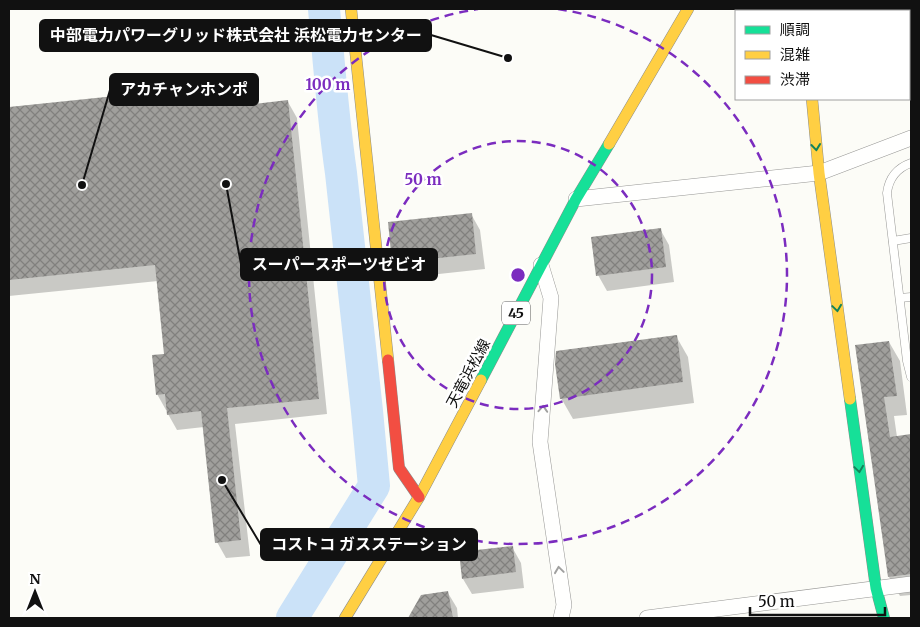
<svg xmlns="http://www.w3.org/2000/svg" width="920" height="627" viewBox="0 0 920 627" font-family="Merriweather,'Noto Sans JP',serif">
<defs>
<pattern id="building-cross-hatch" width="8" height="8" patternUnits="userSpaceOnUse" patternTransform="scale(1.25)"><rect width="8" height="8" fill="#a09f9c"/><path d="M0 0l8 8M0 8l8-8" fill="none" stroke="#81807e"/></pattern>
</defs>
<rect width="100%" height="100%" fill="#fcfcf7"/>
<g fill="#0003">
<path d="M250,84L259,99V105L288,102L297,118L327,414L235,424L250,556L226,558L217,542L204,427L177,430L168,414V410H166L157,394L165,355L158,281L9,296V108Z"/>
<path d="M471,214L480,230L485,269L402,278L393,263Z"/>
<path d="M660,229L669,245L674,282L607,291L598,275Z"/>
<path d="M676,336L688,357L694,403L573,419L561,398Z"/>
<path d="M889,342L900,361L907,415L894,416L897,437L910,435L911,437V595L900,596L889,577L857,346Z"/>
<path d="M512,547L521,563L524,588L472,594L463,579Z"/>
<path d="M448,593L457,608L458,618H410L422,596Z"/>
</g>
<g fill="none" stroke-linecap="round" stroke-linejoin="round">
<path stroke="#cbe2f8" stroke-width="32" d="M292,618L374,486L367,411L341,173C333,118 329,64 324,9"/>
</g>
<g fill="url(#building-cross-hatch)">
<path d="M250,82L253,104L288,100L319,399L227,408L241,540L215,543L201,411L167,415L165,394L156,395L152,355L164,354L155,265L9,280V107Z"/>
<path d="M472,213L476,254L392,263L388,222Z"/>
<path d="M661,228L666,267L596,276L591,237Z"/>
<path d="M677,335L683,382L560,399L555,364L556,351Z"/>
<path d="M889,341L897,396L884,397L890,437L911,434V574L888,577L855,345Z"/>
<path d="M513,546L516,572L462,579L459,552Z"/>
<path d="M448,591L453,618H408L421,595Z"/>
</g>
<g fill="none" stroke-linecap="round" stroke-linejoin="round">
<g stroke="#979795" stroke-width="9">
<g id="lane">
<path d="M911,163C897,168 889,177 887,193L907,361L911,377"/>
<path d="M893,241L911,238"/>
<path d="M900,298L911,297"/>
</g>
</g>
<g stroke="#979795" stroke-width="16">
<g id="street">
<path d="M803,9V11"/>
<path d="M576,199L819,173L911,138"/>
<path d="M541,265L551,298L540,442L564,605L561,618"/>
<path d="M647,618L911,584"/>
</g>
</g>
<g stroke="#8d8d8b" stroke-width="12">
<g id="fast">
<path d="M481,380L576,199L609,144"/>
<path d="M850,399L876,588L884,618"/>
</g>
</g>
<g stroke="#8d8d8b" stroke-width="12">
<g id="slow">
<path d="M351,9L388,360"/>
<path d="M812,99L819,173L850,399"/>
<path d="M609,144L688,9"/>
<path d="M345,618L419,497L481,380"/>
</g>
</g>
<g stroke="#8d8d8b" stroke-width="12">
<path id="jam" d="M388,360L399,468L419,497"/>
</g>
<use href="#lane" stroke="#fffffe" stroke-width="8"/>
<use href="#street" stroke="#fffffe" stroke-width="15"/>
<use href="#fast" stroke="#16e098" stroke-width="11"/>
<use href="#slow" stroke="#ffcf43" stroke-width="11"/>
<use href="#jam" stroke="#f24e42" stroke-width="11"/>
</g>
<defs><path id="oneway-chevron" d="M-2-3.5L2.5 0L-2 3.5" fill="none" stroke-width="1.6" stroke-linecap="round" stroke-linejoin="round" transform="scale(1.25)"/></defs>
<g stroke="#14835b">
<use href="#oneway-chevron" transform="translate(816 147) rotate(84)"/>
<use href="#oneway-chevron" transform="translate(837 308) rotate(82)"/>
<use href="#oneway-chevron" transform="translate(859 469) rotate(82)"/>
</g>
<g stroke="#a0a09f">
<use href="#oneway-chevron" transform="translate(543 409) rotate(-86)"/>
<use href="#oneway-chevron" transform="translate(559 570) rotate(-98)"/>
</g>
<g fill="none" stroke="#7b2cbf" stroke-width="2.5" stroke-dasharray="9 6">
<circle cx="518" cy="275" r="134"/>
<path d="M558 9A269 269 0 1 1 478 9"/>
</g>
<g text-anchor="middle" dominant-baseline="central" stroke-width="5" stroke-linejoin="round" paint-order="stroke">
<rect fill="#fff" stroke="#585858" stroke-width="1" x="502" y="301.5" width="28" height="23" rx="4"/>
<g font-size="14" font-weight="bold" fill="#111">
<text x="516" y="313">45</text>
</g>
<g font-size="15" fill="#111" stroke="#fff">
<text transform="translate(468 373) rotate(-62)">天竜浜松線</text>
</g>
</g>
<circle cx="518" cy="275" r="8" fill="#7b2cbf" stroke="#fff" stroke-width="2.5"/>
<g font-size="15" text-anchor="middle" font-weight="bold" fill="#7b2cbf" stroke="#fff" stroke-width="5" stroke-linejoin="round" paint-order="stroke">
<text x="328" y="90">100 m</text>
<text x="423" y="185">50 m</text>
</g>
<path fill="none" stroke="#111" stroke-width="2" d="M508 58L431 35M82 185L110 90M226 184L241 264M222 480L261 545"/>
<g fill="#111" stroke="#fff" stroke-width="2">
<circle cx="508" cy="58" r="5"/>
<circle cx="82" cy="185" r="5"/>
<circle cx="226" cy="184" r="5"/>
<circle cx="222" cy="480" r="5"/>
</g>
<g fill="#111" stroke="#111" stroke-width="2">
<rect x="40" y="20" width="391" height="31" rx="5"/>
<rect x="110" y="74" width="148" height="31" rx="5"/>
<rect x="241" y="249" width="196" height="31" rx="5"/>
<rect x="261" y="529" width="216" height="31" rx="5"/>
</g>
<g font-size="16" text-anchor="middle" font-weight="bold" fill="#fff">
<text x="236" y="41">中部電力パワーグリッド株式会社 浜松電力センター</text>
<text x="184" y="95">アカチャンホンポ</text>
<text x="339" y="270">スーパースポーツゼビオ</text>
<text x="369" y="550">コストコ ガスステーション</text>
</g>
<rect width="920" height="627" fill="none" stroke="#111111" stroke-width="20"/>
<rect x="735" y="10" width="175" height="90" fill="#ffffff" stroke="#a0a0a0"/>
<rect x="745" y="26" width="25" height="8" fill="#16e098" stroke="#a0a0a0"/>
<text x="780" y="35" font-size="15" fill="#111111">順調</text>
<rect x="745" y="51" width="25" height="8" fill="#ffcf43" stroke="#a0a0a0"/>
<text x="780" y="60" font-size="15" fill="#111111">混雑</text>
<rect x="745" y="76" width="25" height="8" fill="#f24e42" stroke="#a0a0a0"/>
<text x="780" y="85" font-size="15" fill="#111111">渋滞</text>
<g transform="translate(35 592)" stroke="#ffffff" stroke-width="4" paint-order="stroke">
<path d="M0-4L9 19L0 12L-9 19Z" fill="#111111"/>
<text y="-8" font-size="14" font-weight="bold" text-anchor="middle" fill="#111111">N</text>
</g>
<path d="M750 607v8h135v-8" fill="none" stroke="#111111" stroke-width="2.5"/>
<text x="758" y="607" font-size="15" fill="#111111" stroke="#ffffff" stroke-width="4" paint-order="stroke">50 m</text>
</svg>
